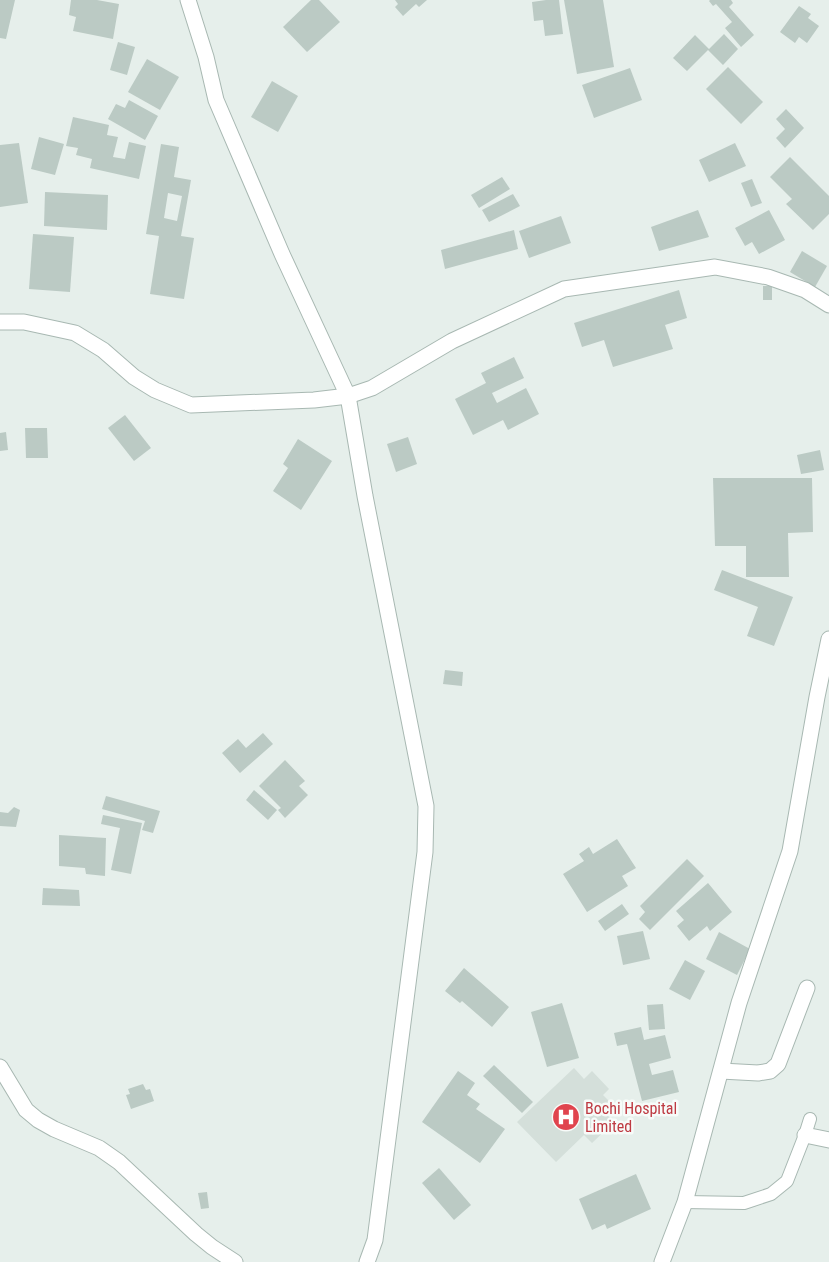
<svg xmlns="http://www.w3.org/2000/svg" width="829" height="1262" viewBox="0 0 829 1262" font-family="'Roboto Condensed',sans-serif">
<rect width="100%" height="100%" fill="#e6efeb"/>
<path fill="#d4dfda" d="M574,1068L584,1079L592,1071L609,1089L603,1095L613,1105L605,1113L614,1122L592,1143L584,1135L556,1162L517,1122Z"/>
<g fill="#bbcac4" fill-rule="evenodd">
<path d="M0,0H15L6,39L0,38Z"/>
<path d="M71,0H97L119,4L113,39L73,31L76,17L69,15Z"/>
<path d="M311,0H319L340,22L307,52L283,27Z"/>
<path d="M395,0H427L419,7L416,4L403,16L395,7L398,4Z"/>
<path d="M546,0H559L563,34L545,36L543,20L534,21L532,2Z"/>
<path d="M564,0H603L614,67L577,74Z"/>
<path d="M710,0H731L733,3L729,7L754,35L741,47L725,28L732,22L716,4L713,6L709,1Z"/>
<path d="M799,6L811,14L808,18L819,26L807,43L799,37L795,43L780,32Z"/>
<path d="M724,34L738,49L723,65L708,50L687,71L673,58L695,35L709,49Z"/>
<path d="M118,42L135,47L127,75L110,70Z"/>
<path d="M147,59L179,77L160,110L128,92Z"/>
<path d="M728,67L763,102L741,124L706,89Z"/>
<path d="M630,68L642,100L594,118L582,85Z"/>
<path d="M272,81L298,96L278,132L251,117Z"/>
<path d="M129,100L158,116L145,140L108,119L116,104L125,108Z"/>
<path d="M786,109L804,128L785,148L776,138L785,129L776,119Z"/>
<path d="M73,117L109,125L107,135L118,137L113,157L125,159L129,142L146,146L139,179L90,168L92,159L76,155L78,148L66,146Z"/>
<path d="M39,137L64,144L55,175L31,169Z"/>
<path d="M19,143L28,203L0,207V145Z"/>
<path d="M735,143L746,166L709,182L699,160Z"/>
<path d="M161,144L179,147L174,177L191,180L181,236L194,238L184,299L150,294L159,236L146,234ZM168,193L182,196L177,221L164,218Z"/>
<path d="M790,157L829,196V214L813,230L786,204L792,199L770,177Z"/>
<path d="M502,177L510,189L479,208L471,195Z"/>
<path d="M752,179L762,203L751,207L741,183Z"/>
<path d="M45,192L108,195L107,230L44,226Z"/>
<path d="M513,194L520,206L489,222L482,210Z"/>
<path d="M698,210L709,237L659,251L651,227Z"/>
<path d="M769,210L785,240L759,254L752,242L745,246L735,228Z"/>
<path d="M561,216L571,243L529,258L519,231Z"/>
<path d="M514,230L518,249L445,269L441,250Z"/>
<path d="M33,234L74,237L70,292L29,289Z"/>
<path d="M802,251L827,266L815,287L790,272Z"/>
<rect x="763" y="286" width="9" height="14"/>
<path d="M679,290L687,318L665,325L673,349L613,367L604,340L582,347L574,323Z"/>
<path d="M514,357L524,378L492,393L497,403L526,388L539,414L508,430L503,420L473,435L455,399L486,383L481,373Z"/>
<path d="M125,415L151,448L134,461L108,428Z"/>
<path d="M25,428H47L48,458H26Z"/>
<path d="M6,432L8,450L0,451V433Z"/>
<path d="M408,437L417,464L396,472L387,444Z"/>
<path d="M298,439L332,461L301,510L273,491L288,468L283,464Z"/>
<path d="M820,450L824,470L801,474L797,455Z"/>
<path d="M713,478H812L813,532L788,533L789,577H746V546H715Z"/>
<path d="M722,570L793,597L774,646L747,636L758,607L714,590Z"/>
<path d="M445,670L463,672L462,686L443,684Z"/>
<path d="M263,733L273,744L240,773L222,753L238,739L246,748Z"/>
<path d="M285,760L305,781L299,786L308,795L285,818L278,810L281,808L259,786Z"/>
<path d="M254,790L277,810L268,820L246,800Z"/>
<path d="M106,796L160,811L153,833L142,830L145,821L102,809Z"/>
<path d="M14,807L20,810L16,827L0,826V812L8,813Z"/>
<path d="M103,815L142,823L131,874L111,870L120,828L101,824Z"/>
<path d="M59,835L106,838L105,876L86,874L85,868L59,866Z"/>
<path d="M617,839L636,868L622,876L628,886L587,912L563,874L584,861L579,854L589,847L593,854Z"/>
<path d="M687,859L704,876L650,930L639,919L645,912L640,906Z"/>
<path d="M708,883L732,912L710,931L707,926L689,941L677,926L684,920L676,911Z"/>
<path d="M43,888L79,890L80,906L42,905Z"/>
<path d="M622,904L629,914L605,931L598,921Z"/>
<path d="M643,931L650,959L623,965L617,936Z"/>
<path d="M719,932L750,949L737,975L706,959Z"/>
<path d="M685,960L705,971L690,1000L669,989Z"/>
<path d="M464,968L509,1007L492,1027L462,1001L460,1003L445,991Z"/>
<path d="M562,1003L579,1058L547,1067L531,1012Z"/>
<path d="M663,1004L665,1029L649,1030L647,1005Z"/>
<path d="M641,1027L644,1040L665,1035L671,1058L649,1064L652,1075L673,1070L679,1092L642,1101L627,1044L617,1046L614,1033Z"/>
<path d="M494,1065L533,1102L522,1113L483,1076Z"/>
<path d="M458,1071L475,1083L467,1095L480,1104L476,1109L505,1129L480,1163L422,1122Z"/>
<path d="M143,1084L146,1090L150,1089L154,1101L131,1109L126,1095L130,1094L128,1089Z"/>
<path d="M439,1168L471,1205L454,1220L422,1183Z"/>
<path d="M636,1174L651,1209L607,1229L605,1224L592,1230L579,1199Z"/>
<path d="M207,1192L209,1208L201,1209L198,1193Z"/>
</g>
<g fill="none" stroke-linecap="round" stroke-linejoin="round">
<g stroke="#a8b8b2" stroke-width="14">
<path id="service" d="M685,1202L744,1203L771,1194L787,1181L805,1135L810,1119"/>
</g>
<g stroke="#a8b8b2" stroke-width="17">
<path id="pedestrian" d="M805,1135L829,1140"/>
</g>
<g stroke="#a8b8b2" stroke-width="17">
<g id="minor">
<path d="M188,0L206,57L216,100L282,254L348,396L365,496L426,806L425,852L375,1240L367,1262"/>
<path d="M0,322H24L75,333L103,350L134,377L155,390L191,405L314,400L348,396L372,388L452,341L564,289L715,267L768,277L805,290L829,305"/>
<path d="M0,1067L26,1110L38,1120L54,1129L99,1148L119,1162L196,1234L212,1247L235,1262"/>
<path d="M721,1071L758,1073L770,1071L778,1064L807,988"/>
<path d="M662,1262L685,1202L739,1003L790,851L817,697L829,639"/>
</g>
</g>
<use href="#service" stroke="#fff" stroke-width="12"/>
<use href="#pedestrian" stroke="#fff" stroke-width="15"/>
<use href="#minor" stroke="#fff" stroke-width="15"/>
</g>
<defs>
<g id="hospital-disc" transform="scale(1.4375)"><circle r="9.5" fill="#e0444e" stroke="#f7fbf9"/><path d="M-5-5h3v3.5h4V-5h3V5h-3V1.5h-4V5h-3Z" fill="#fff"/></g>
</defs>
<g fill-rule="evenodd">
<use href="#hospital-disc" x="566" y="1117"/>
</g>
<g text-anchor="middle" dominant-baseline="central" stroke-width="5" stroke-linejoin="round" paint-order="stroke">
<g font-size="16" fill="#be3a42" stroke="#f7fbf9" text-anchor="start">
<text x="585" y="1108">Bochi Hospital<tspan x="585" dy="18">Limited</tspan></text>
</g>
</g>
</svg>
